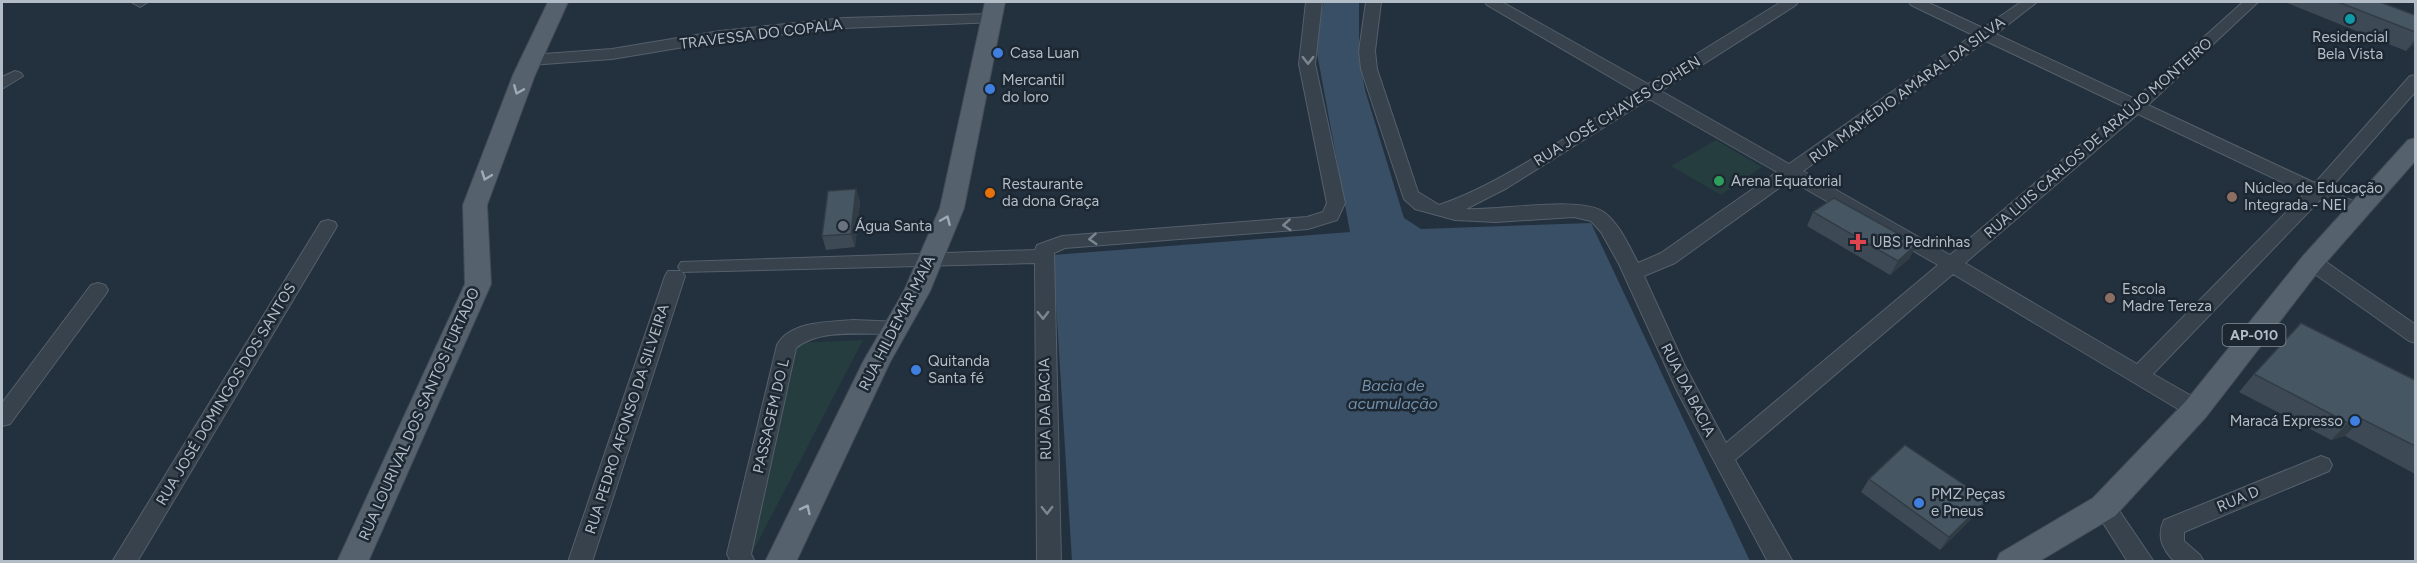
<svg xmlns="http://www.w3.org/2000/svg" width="2417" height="563" viewBox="0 0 2417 563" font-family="Figtree,sans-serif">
<rect width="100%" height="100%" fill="#23303d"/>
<g fill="#253d3e">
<path d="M1716,140L1762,167L1721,195L1671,166Z"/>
<path d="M863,340L748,561L798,343Z"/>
</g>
<path fill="#384f66" d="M1324,2H1359V56L1365,90L1404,218L1421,229L1591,223L1750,561H1072L1053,255L1350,232L1314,37Z"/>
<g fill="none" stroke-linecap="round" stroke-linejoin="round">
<g stroke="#55606b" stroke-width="2">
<g id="minor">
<path d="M131,2H148L140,7Z"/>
<path d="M1306,2H1322L1315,64L1345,203L1337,220L1308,229L1065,248L1054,253L1061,562H1037L1035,263L682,272L685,276L592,562H568L665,276L668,271H681L678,267L681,262L1035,250L1037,245L1062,236L1307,217L1323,212L1327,203L1299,64Z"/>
<path d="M1366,2H1381L1375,51L1377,69L1418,192L1439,205C1505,183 1577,129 1636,92L1487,5L1485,2H1502L1648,84L1781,2H1798L1796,5L1661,91L1789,164L1973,35L1911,5L1909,2H1927L1983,28L2021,2H2037L1996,34L2135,99L2243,2H2258L2148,105L2315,183L2410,76L2416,75V91L2329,190L2364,206L2366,210L2364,214H2350L2320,200L2153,374L2204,403L2207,409L2204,415L2196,417L2188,415L1953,274L1735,460L1793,562H1768L1677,391L1619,264L1601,232L1591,221L1574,217L1496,222L1455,220L1415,209L1404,199L1361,69L1359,51ZM1986,41L2125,107L1950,255L1803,171ZM1649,99L1777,172L1661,253L1638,263C1629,246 1620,225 1605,213C1584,195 1498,211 1466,209L1507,188ZM2138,114L2305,193L2137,364L1965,263ZM1790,180L1938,265L1726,443L1685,366L1644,276L1675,263Z"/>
<path d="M992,14L998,16L1000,19L998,22L844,28L720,41L612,59L530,65L522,60L530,55L612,49L720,31L844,18Z"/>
<path d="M15,71L21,73L23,76L2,89V77Z"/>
<path d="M328,220L335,222L337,226L137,562H112L321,222Z"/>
<path d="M2312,255L2319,257L2416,325V343L2409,341L2305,267L2302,262L2305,257Z"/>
<path d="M98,283L105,285L108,290L105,295L10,424L2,426V403L91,285Z"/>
<path d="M853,320L902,322L905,327L902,332L895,334C866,335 820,328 796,348L751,554L755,562H731L727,554L777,345C790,321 829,322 853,320Z"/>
<path d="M2321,456L2329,459L2332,465L2329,471L2184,532V541L2200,555L2204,562H2175C2163,550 2156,537 2164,520Z"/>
<path d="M2104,498L2112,500L2154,562H2128L2093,507L2096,500Z"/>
</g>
</g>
<g stroke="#404b56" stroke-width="2">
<g id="major">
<path d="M548,2H568L535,75L487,205L491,284L368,562H337L465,284L463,205L513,75Z"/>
<path d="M985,2H1005L964,208L930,291L890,362L796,562H765L863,362L904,291L940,208Z"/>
<path d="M2416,138V160L2321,268L2206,417L2115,516L2038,562H1996L2000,553L2093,498L2186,401L2303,256L2408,140Z"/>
</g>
</g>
<use href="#minor" fill="#37424d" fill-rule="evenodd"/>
<use href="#major" fill="#55616d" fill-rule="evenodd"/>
</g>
<g fill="#3d4a55">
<path d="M2285,2H2380L2415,15V43L2406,51Z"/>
<path d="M856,189L860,202L855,247L826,250L822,236Z"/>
<path d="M1813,212L1910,258L1890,275L1807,226Z"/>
<path d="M2254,374L2415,380V474L2345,436L2331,440L2239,392Z"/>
<path d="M1869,479L1977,513L1940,550L1861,492Z"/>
</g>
<g fill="#323c45">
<path d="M2415,39V43L2406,51Z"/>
<path d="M856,189L860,202L855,247L851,234Z"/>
<path d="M1917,244L1910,258L1890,275L1898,261Z"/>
<path d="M2362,419L2345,436L2331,440L2348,423Z"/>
<path d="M1987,500L1977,513L1940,550L1949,537Z"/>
</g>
<g fill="#475663" stroke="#323c45" stroke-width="1.5">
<path d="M2338,2H2380L2415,15V32Z"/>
<path d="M856,189L851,234L822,236L828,191Z"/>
<path d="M1834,198L1917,244L1898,261L1813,212Z"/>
<path d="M2301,323L2415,380V446L2362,419L2348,423L2254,374Z"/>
<path d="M1905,445L1987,500L1949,537L1869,479Z"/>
</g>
<defs><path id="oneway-chevron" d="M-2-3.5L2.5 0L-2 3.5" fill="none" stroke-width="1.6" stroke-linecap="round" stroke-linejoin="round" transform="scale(1.5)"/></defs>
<g stroke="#7b8691">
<use href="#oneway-chevron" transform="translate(1308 60) rotate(90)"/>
<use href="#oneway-chevron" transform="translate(1287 225) rotate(176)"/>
<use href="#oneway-chevron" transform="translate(1093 239) rotate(176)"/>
<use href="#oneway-chevron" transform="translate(1043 315) rotate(89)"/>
<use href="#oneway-chevron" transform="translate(1047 510) rotate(89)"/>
</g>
<g stroke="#a0abb6">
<use href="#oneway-chevron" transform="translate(518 90) rotate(112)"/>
<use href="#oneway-chevron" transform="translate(486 176) rotate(110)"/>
<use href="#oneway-chevron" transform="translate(946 220) rotate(-67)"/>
<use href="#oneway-chevron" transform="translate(806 509) rotate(-64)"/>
</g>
<circle fill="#0f9aa8" stroke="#1c2732" stroke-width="2" cx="2350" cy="19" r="6"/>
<g fill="#3f7fe0" stroke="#1c2732" stroke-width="2">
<circle cx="998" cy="53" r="6"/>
<circle cx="990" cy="89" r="6"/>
<circle cx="916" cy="370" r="6"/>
<circle cx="2355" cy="421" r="6"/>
<circle cx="1919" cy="503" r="6"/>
</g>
<circle fill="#2e9e5b" stroke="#1c2732" stroke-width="2" cx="1719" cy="181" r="6"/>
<circle fill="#e8710a" stroke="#1c2732" stroke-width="2" cx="990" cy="193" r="6"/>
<g fill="#8d6e63" stroke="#1c2732" stroke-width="2">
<circle cx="2232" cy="197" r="6"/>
<circle cx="2110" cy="298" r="6"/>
</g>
<circle fill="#6b7280" stroke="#1c2732" stroke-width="2" cx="843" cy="226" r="6"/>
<path fill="#e0444e" stroke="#1c2732" stroke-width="2" d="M1855 233h6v6h6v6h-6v6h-6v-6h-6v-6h6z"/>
<g text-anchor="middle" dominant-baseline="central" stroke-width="5" stroke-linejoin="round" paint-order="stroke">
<rect fill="#1c2732" stroke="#86909b" stroke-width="1.5" x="2222.5" y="324" width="63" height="22" rx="4.5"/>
<g font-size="14" font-weight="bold" fill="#b3bdc8">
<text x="2254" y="335">AP-010</text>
</g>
<g font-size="15" fill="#b3bdc8" stroke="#1c2732">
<text transform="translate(761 34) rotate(-7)">TRAVESSA DO COPALA</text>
<text transform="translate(1907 90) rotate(-36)">RUA MAMÉDIO AMARAL DA SILVA</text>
<text transform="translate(1617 111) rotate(-32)">RUA JOSÉ CHAVES COHEN</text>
<text transform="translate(2098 138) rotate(-41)">RUA LUIS CARLOS DE ARAÚJO MONTEIRO</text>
<text transform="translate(897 323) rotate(-63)">RUA HILDEMAR MAIA</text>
<text transform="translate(1688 390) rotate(63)">RUA DA BACIA</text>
<text transform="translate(226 394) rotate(-59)">RUA JOSÉ DOMINGOS DOS SANTOS</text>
<text transform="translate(1045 409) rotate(-91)">RUA DA BACIA</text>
<text transform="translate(419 414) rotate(-66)">RUA LOURIVAL DOS SANTOS FURTADO</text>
<text transform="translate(771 416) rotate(-77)">PASSAGEM DO L</text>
<text transform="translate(627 419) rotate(-72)">RUA PEDRO AFONSO DA SILVEIRA</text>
<text transform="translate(2238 499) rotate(-23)">RUA D</text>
</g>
<g font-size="15" fill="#b3bdc8" stroke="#1c2732" text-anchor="start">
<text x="2350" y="37" text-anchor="middle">Residencial<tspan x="2350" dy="17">Bela Vista</tspan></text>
<text x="1010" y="53">Casa Luan</text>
<text x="1002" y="80">Mercantil<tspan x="1002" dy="17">do loro</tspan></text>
<text x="1731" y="181">Arena Equatorial</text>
<text x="1002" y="184">Restaurante<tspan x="1002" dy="17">da dona Graça</tspan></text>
<text x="2244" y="188">Núcleo de Educação<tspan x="2244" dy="17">Integrada - NEI</tspan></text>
<text x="855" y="226">Água Santa</text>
<text x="1872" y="242">UBS Pedrinhas</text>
<text x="2122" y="289">Escola<tspan x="2122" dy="17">Madre Tereza</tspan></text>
<text x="928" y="361">Quitanda<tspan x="928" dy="17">Santa fé</tspan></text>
<text x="2343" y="421" text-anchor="end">Maracá Expresso</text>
<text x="1931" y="494">PMZ Peças<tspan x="1931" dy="17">e Pneus</tspan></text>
</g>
<g font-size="16" font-style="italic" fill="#7390ab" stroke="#1c2732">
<text x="1393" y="385">Bacia de<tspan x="1393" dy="18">acumulação</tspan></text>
</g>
</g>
<rect width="2417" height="563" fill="none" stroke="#b3bdc8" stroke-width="6"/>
</svg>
